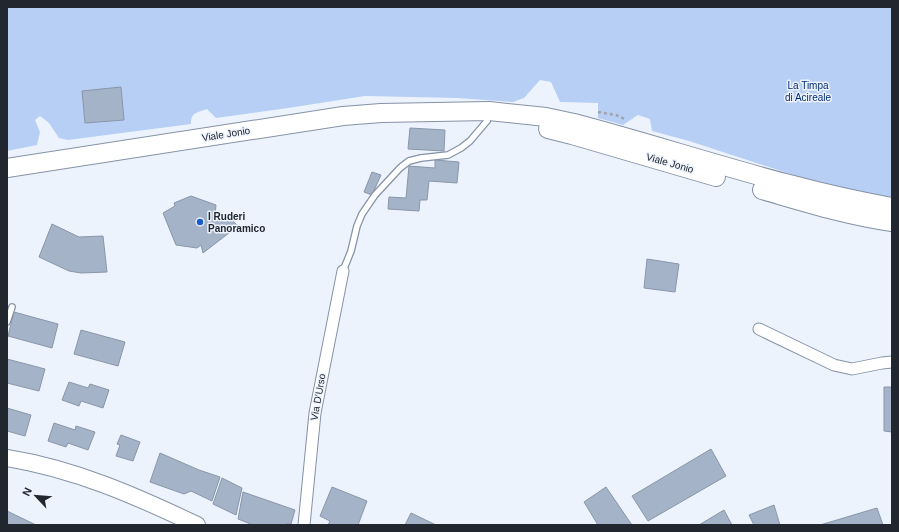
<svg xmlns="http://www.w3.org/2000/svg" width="899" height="532" viewBox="0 0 899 532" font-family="Arial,sans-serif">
<rect width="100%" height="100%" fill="#edf3fc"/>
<path fill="#b7cff4" d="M7,7H892V197L833,188L689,141L652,131L650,119L638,115L623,125L598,118V103L560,102L551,82L540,80L524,98L513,102L457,98L365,96L288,108L216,118L207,109C197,113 191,112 191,124L68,140L59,138L49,123L40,116L35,120L40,132L37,145L7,151Z"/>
<g fill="#a5b3c8" stroke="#8996aa">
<path d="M121,87L124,120L85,123L82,91Z"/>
<path d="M410,128L445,130L444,151L408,149Z"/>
<path d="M435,160L459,162L457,183L429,181L427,200H420L419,211L388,209L389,197L406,198L409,166L435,168Z"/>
<path d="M372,172L381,175L372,195L364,192Z"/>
<path d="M191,196L216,205L215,215L230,218L238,226L203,253L201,245L197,248L176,245L163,213L175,206L174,203Z"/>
<path d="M52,224L79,237L103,236L107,272L81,273L69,271L39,257Z"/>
<path d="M647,259L679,264L675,292L644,288Z"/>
<path d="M14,312L58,324L52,348L8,336Z"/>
<path d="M81,330L125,342L118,366L74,354Z"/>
<path d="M7,359L45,369L39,391L7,383Z"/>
<path d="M69,382L88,388L90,384L109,390L103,408L81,401L79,406L62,400Z"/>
<path d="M884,387H892V432L884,431Z"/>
<path d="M7,408L31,415L25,436L7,431Z"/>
<path d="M54,423L75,430L76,426L95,432L88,450L68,443L66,447L48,441Z"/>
<path d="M121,435L140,442L133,461L116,456L120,445L117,444Z"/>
<path d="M711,449L726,476L648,521L632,496Z"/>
<path d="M160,453L199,470L220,477L212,501L191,491L184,494L150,482Z"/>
<path d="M222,478L242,488L236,515L213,504Z"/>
<path d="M332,487L367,501L358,525H328L330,521L320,516Z"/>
<path d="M606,487L632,525H598L584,502Z"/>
<path d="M243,492L295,510L291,524H286V525H253L238,519Z"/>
<path d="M774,505L780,525H754L749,515Z"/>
<path d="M877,508L883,525H820Z"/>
<path d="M724,510L732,525H699Z"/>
<path d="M7,511L36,525H7Z"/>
<path d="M411,513L436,525H405Z"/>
</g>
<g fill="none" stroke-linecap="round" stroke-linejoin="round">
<g stroke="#8592a7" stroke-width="8">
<g id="lane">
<path d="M343,271L351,251L357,226L362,214L375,195L400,168L409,161L421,158L448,155L461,148L470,141L487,121"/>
<path d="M7,322L12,307"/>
</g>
</g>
<g stroke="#8592a7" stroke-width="13">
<g id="street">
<path d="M759,329L834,365L852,369L882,363L892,362"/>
<path d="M304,525L315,413L343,271"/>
</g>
</g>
<g stroke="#8592a7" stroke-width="18">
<path id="secondary" d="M7,458C75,469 136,496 197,525"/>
</g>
<g stroke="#8592a7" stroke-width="20">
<g id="primary">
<path d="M548,129L572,135L716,177"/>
<path d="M7,168L343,116L381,113L489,111L546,117L574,123C680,151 784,188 892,207"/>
<path d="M762,190C804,202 848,216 892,222"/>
</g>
</g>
<path stroke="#9ea3ac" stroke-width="2.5" stroke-dasharray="3 3" stroke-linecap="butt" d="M598,112L616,115L625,119"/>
<use href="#lane" stroke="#fff" stroke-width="5.5"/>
<use href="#street" stroke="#fff" stroke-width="11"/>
<use href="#secondary" stroke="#fff" stroke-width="16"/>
<use href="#primary" stroke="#fff" stroke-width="18"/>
</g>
<circle fill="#185cc7" stroke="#edf3fc" stroke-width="1.5" cx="200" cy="222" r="4"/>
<g text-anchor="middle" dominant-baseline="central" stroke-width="3" stroke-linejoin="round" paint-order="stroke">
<g font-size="10" fill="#002b75" stroke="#edf3fc">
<text x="808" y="85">La Timpa<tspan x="808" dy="12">di Acireale</tspan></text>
</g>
<g font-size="10" fill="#22272f" stroke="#edf3fc">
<text transform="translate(226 134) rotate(-9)">Viale Jonio</text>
<text transform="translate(670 163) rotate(16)">Viale Jonio</text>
<text transform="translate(318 397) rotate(-80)">Via D'Urso</text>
</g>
<g font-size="10" font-weight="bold" fill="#22272f" stroke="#edf3fc" text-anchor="start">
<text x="208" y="216">I Ruderi<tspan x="208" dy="12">Panoramico</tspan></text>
</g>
</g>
<rect width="899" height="532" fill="none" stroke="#22272f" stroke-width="16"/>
<g transform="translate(36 496) rotate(296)" stroke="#edf3fc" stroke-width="3" paint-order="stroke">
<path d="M0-3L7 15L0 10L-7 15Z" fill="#22272f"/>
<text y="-6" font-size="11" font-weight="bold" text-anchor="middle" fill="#22272f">N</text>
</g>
</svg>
